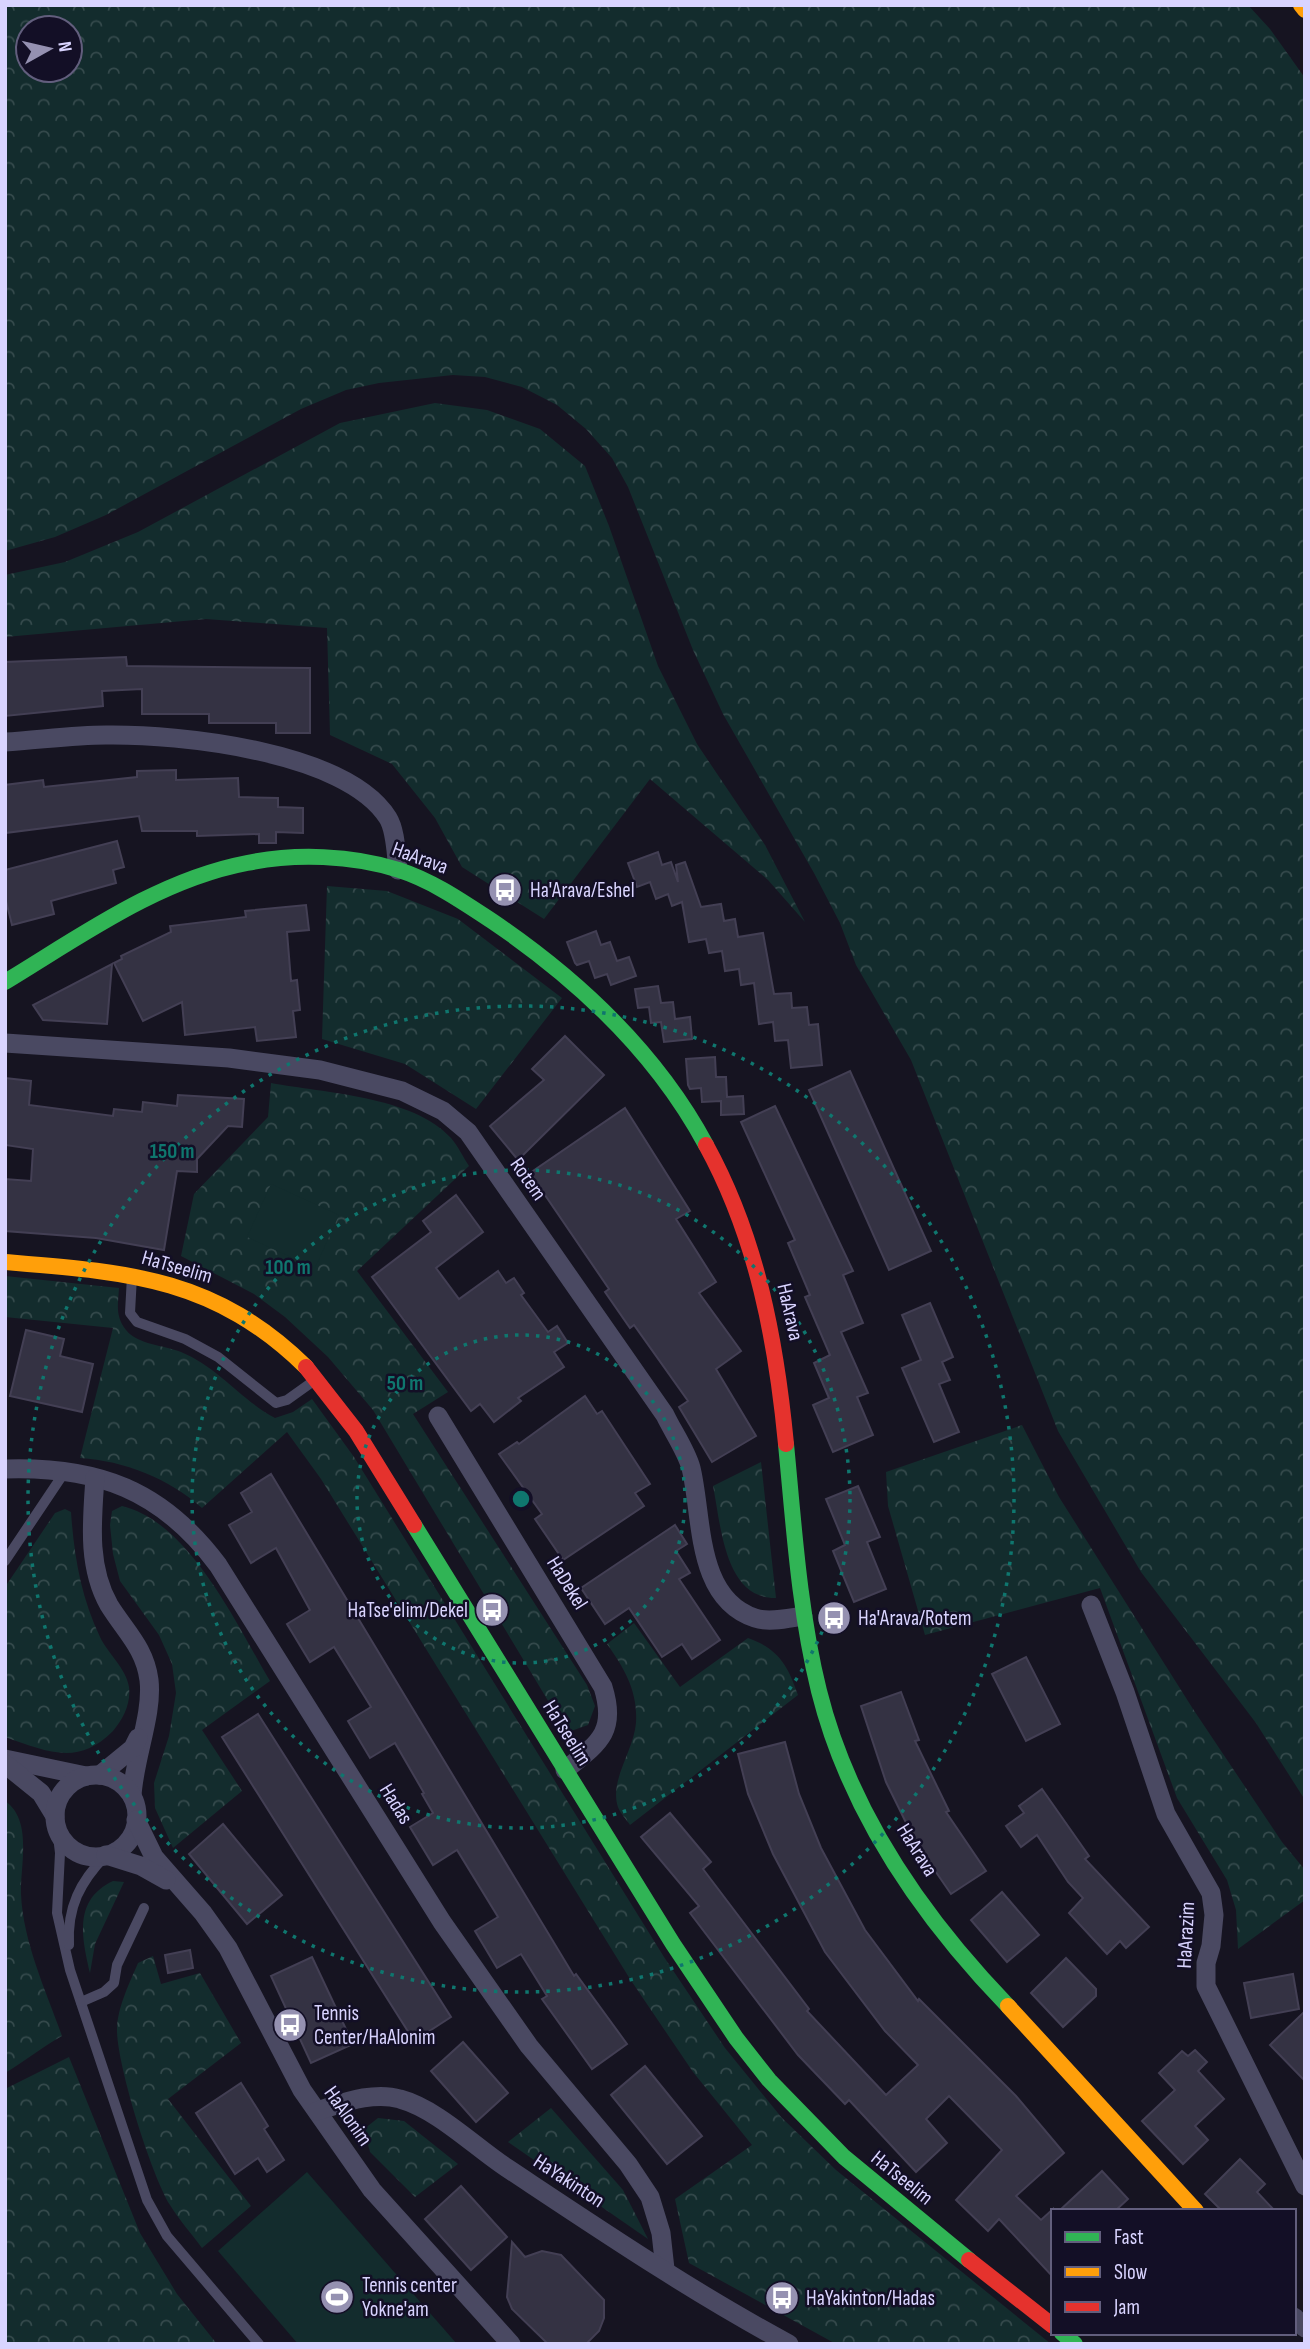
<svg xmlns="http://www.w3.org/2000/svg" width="1310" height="2349" viewBox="0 0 1310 2349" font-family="'Sofia Sans Condensed',sans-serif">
<defs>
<pattern id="forest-crowns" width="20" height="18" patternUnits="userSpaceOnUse" patternTransform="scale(1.75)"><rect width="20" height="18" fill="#132c2d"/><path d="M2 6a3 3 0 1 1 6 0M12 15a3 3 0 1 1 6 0" fill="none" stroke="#354a4c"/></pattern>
</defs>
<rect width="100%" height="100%" fill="#161421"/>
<g fill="url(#forest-crowns)" fill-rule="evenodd">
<path d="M5,5H1248L1270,29L1305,78V1800L1256,1723L1141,1572L1058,1431L911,1060L856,965L840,923L814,873L723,714L693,650L628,487L612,458L586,429L557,405L522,387L485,377L453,375L379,383L346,390L301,409L106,515L55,537L5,551ZM28,28H70V70H28Z"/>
<path d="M435,403L487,410L540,429L585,466L609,526L658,666L697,744L765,845L805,922L768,880L650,779L544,919L462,867L435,818L392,764L330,735L327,628L206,619L5,637V575L65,562L138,532L340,423Z"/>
<path d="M327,886L387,891L458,919L562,998L476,1109L405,1064L322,1039Z"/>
<path d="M271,1083C324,1093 413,1096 451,1138C458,1146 463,1157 469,1166L357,1271L448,1392L413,1414L587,1685L595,1706L588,1725L571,1731L559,1719L373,1410L328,1357L285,1317L254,1294L181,1256L194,1194L268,1117Z"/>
<path d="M5,1276L119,1288C118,1305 115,1316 126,1330C138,1345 164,1345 181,1352C218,1367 241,1400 275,1418L293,1412L312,1399L354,1457L664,1957L725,2048L782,2118L836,2170L1051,2344H836L689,2263L675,2199L752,2145L693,2072L630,1979L321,1479L287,1432L202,1508C168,1478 125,1461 80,1458L113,1328L5,1317Z"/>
<path d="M1022,1425L1059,1497L1193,1709L1282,1842L1305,1870V1900L1238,1949L1236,1910L1227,1880L1177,1798L1100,1588L925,1635L888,1506L886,1472Z"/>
<path d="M761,1462L776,1598C724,1599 721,1524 713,1486Z"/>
<path d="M122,1506C190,1522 237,1626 270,1681L202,1730L242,1791L173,1848L155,1808L154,1783L169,1736L176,1693L172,1664L159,1635L120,1581L113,1554L110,1525L112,1511Z"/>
<path d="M65,1509L71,1512C74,1556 81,1597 100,1637C108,1654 126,1668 129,1687C131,1704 123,1719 113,1731C78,1767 46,1751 5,1737V1587L55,1513Z"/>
<path d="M634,1623L680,1687L748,1638C779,1649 788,1666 798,1695L630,1825C627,1820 620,1813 618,1807C609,1781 634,1750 636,1723C638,1692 625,1669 607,1644Z"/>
<path d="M5,1801C33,1820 20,1866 21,1894C23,1942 46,1991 62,2036C42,2047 25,2061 5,2073Z"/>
<path d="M113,1881L124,1882L95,1944L90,1973C82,1937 73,1900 113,1881Z"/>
<path d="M153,1956L161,1984L200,1973L241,2043L168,2099L251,2206L202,2248C192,2234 179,2220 170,2205C151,2174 117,2065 117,2030C117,2008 130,1982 138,1963Z"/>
<path d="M69,2057L140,2233L177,2294L217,2344H5V2089Z"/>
<path d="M551,2108L623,2190L648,2239L508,2142Z"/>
<path d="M378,2118L404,2121L458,2164L415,2197L370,2152L364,2129Z"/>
</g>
<g fill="#132c2d">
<path d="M271,1184L339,1215L315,1268L247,1237Z"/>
<path d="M307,2172L457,2344H298L218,2251Z"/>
</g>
<g fill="#343243" stroke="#433f54" stroke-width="2">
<path d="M126,657L127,666L310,668V733H276V723H209V714H142V689L102,691L103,706L5,716V662Z"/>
<path d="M176,770V780L238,778L239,797L278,798V807L303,808V833L276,832V843H259V834L197,836V831H142L139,816L5,833V785L43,780L44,787L137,777V771Z"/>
<path d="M117,841L124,867L113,870L116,883L51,901L54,914L12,925L5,897V870Z"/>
<path d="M658,852L662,865L671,862L678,882L676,865L685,862L701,907L721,904L724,921L735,919L738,937L763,933L774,994L791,993L792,1008L807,1007L809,1025L818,1024L822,1065L791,1068L788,1040L775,1041L773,1022L759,1024L754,983L741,985L739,969L725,971L722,951L709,953L706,939L689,942L682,902L672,906L668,894L656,899L650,882L637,887L628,863Z"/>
<path d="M306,905L309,930L287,932L291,981L297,980L300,1010L293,1011L296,1037L257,1041L255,1027L185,1035L182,1002L143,1021L114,963L122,959L121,956L171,932L170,926L246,917L245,911Z"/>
<path d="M596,931L601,945L610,942L617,961L629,957L636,976L611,985L607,974L595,978L589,961L577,965L575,963L567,942Z"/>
<path d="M112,964L107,1024L43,1020L33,1005Z"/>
<path d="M658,986L661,1003L673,1002L675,1019L690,1017L692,1039L664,1042L661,1022L651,1023L649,1007L638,1008L635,989Z"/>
<path d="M565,1036L604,1075L518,1160L490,1126L544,1080L532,1069Z"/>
<path d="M715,1057L716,1077H726L727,1097L743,1096L744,1114L721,1115V1101L702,1102L701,1088L690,1089L688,1085L686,1059Z"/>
<path d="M850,1071L931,1251L889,1270L809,1090Z"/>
<path d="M5,1078L31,1081L29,1105L113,1116L114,1109L142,1112L143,1102L177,1106L178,1095L244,1099L242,1127L228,1126L197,1159V1172L177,1171L164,1250L96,1238L5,1231V1179L31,1181L33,1149L5,1145Z"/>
<path d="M775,1106L853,1271L843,1275L863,1323L841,1332L868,1393L857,1397L873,1435L833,1452L813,1405L829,1398L814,1363L830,1355L805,1297L810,1295L788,1243L795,1240L741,1122Z"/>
<path d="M625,1108L690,1211L676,1219L716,1282L699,1293L741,1351L716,1369L756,1436L712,1462L679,1407L688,1401L634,1325L630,1328L605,1292L609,1289L530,1173Z"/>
<path d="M456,1195L483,1232L436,1268L459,1299L498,1271L506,1283L514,1278L524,1293L521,1295L548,1332L557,1326L568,1343L554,1352L564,1367L518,1398L521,1401L494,1422L480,1404L471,1411L372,1277L431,1232L423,1221Z"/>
<path d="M930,1303L953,1357L942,1362L950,1380L939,1384L959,1432L934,1442L902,1368L921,1360L902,1315Z"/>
<path d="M26,1330L64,1339L60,1356L93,1364L82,1412L10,1396Z"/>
<path d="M585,1396L597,1414L602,1411L650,1484L635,1493L644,1506L563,1560L535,1519L542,1514L499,1454L517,1442L519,1444Z"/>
<path d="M271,1474L574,1976L576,1974L627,2044L592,2069L542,1999L547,1996L521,1954L497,1968L475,1931L498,1917L457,1850L433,1865L410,1827L433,1813L422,1794L424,1793L395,1743L370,1758L348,1721L371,1707L334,1647L310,1662L287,1624L310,1610L276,1548L251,1563L229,1525L252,1512L241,1493Z"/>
<path d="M858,1486L880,1537L867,1542L886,1589L854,1602L833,1551L845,1545L826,1499Z"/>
<path d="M675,1525L687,1544L676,1551L690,1573L679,1579L720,1640L692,1659L682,1644L662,1657L629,1608L605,1624L581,1588Z"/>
<path d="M1026,1657L1060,1724L1026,1741L992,1674Z"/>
<path d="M901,1692L919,1740L915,1741L949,1811L946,1812L986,1871L951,1894L916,1843L886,1782L861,1706Z"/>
<path d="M258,1714L451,2017L414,2041L222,1737Z"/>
<path d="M785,1742L799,1794L821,1848L865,1930L918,2001L919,1999L1016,2096L1064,2153L1016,2196L1041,2220L1053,2209V2277L999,2219L988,2231L956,2200L1002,2150L949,2096L926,2119L947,2143L916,2172L849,2100L845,2104L798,2055L690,1913L699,1906L641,1837L670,1813L711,1862L703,1869L809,2009L807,2011L886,2095L918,2065L885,2031L825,1952L773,1854L748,1794L738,1754Z"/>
<path d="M1042,1789L1089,1856L1085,1859L1149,1927L1126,1948L1120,1941L1107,1954L1069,1913L1083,1898L1068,1882L1037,1835L1021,1847L1006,1826L1024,1813L1019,1806Z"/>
<path d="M223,1824L282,1895L247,1924L189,1854Z"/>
<path d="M1002,1892L1039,1935L1007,1962L971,1920Z"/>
<path d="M190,1950L193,1968L168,1973L165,1955Z"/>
<path d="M312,1957L353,2044L311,2063L271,1976Z"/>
<path d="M1066,1958L1096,1989V1996L1063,2027L1031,1993Z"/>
<path d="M1293,1974L1299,2009L1251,2018L1244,1983Z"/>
<path d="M1305,2011V2081L1270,2045Z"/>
<path d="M463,2042L508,2093L476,2122L431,2071Z"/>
<path d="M1195,2050L1207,2062L1198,2071L1224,2099L1195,2126L1208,2140L1183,2164L1142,2121L1175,2090L1159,2073L1182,2051L1188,2056Z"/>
<path d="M645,2066L702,2136L667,2164L611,2095Z"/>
<path d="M241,2083L268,2126L264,2129L284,2160L267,2172L258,2158L235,2174L196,2113Z"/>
<path d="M1240,2159L1265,2184L1257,2192L1275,2211H1222L1205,2194Z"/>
<path d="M1102,2171L1128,2199L1115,2211H1059Z"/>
<path d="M461,2186L507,2237L471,2270L425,2219Z"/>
<path d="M512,2242L525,2257L542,2251L561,2255L604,2300V2318L599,2331L586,2344H548L512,2309L507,2297Z"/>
</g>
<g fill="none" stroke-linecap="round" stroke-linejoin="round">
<g stroke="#4a4962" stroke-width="10">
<path d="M132,1276L130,1313L137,1322L185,1339L218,1357L276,1403L287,1400L315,1380"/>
<path d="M5,1561L64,1473"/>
<path d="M57,1828L60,1853L57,1913L70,1970L147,2200L167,2236L259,2344"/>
<path d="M69,1945C67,1907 80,1882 106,1855"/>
<path d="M81,2002L104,1992L114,1983L117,1965L144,1908"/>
</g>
<g stroke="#4a4962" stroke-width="19">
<path d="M5,742C39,740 73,735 106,735C179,734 346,751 388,818C396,831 396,855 398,870"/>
<path d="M5,1043L229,1058L320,1070L402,1091L443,1111L468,1132L665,1415C673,1432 686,1450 691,1468C703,1517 695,1598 755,1618C769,1623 789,1618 803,1616"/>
<path d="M438,1416L603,1687C617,1732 599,1743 565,1770"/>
<path d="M5,1469C98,1466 162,1490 218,1565L442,1922L529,2046L628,2164L650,2197L661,2233L665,2269"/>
<path d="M95,1478C92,1521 87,1566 109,1605C125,1631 145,1648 149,1680C153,1715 134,1758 132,1796"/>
<path d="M1091,1605L1125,1692L1166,1814L1211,1893L1214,1915L1211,1946L1206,1963V1986L1305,2186"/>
<path d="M5,1759L86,1776"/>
<path d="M5,1764L41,1793L55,1816"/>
<path d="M100,1775L133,1748L138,1738"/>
<circle cx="96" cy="1816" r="41"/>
<path d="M136,1820L154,1857L203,1913L228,1948L302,2090L372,2190L511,2344"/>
<path d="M106,1855L141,1866L166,1880"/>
<path d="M317,2111C343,2103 373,2091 400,2099C437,2109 475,2147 507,2168C599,2229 692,2292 789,2344"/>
<path d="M1294,2317L1305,2328"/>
</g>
<g stroke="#30b455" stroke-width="16">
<path d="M5,982C81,936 158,880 247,863C295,853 352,855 399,870C433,881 463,902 492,921C579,980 656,1052 706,1145"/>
<path d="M786,1444C794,1527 799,1610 819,1691C849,1811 923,1918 1008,2006"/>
<path d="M414,1525L673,1944L736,2038L769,2080L844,2157L969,2260"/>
<path d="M1062,2333L1075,2344"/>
</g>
<g stroke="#ff9f0a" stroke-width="16">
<path d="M1301,5L1305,10"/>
<path d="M5,1262C127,1272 214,1277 306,1367"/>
<path d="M1008,2006L1196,2211"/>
</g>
<g stroke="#e5322d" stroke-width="16">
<path d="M706,1145C757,1238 776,1340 786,1444"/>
<path d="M306,1367L356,1431L414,1525"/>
<path d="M969,2260L1053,2326"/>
</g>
</g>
<g fill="none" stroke="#0f766e" stroke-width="3.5" stroke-dasharray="3.5 7">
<circle cx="521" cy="1499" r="164"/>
<circle cx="521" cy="1499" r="329"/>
<circle cx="521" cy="1499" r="493"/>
</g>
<defs>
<g id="bus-disc" transform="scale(1.75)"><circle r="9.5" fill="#9591b1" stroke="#130f26"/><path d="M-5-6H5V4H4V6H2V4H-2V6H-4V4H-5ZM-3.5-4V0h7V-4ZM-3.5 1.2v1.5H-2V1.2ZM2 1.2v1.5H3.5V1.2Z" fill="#fff"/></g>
<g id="stadium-disc" transform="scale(1.75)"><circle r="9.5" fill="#9591b1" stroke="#130f26"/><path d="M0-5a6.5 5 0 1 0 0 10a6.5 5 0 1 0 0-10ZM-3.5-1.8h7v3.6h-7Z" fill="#fff"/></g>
</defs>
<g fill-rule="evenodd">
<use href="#bus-disc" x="505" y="890"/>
<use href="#bus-disc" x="492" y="1610"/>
<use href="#bus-disc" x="834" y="1618"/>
<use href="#bus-disc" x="290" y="2025"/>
<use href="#stadium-disc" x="337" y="2297"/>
<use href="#bus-disc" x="782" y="2298"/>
</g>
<g text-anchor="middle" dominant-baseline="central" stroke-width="5" stroke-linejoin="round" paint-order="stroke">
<g font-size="21" fill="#d9d4ff" stroke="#130f26">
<text transform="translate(420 858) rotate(20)">HaArava</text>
<text transform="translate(528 1179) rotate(55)">Rotem</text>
<text transform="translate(177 1267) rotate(16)">HaTseelim</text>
<text transform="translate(790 1312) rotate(77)">HaArava</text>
<text transform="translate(567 1583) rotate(58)">HaDekel</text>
<text transform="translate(567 1733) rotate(58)">HaTseelim</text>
<text transform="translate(396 1804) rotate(58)">Hadas</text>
<text transform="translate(917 1850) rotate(58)">HaArava</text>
<text transform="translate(1186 1935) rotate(-87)">HaArazim</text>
<text transform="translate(348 2116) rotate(55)">HaAlonim</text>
<text transform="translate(902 2178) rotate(39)">HaTseelim</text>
<text transform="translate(569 2181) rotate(33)">HaYakinton</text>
</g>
<g font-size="21" fill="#d9d4ff" stroke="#130f26" text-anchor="start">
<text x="530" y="890">Ha'Arava/Eshel</text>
<text x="468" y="1610" text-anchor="end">HaTse'elim/Dekel</text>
<text x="858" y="1618">Ha'Arava/Rotem</text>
<text x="314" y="2013">Tennis<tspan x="314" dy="24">Center/HaAlonim</tspan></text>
<text x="362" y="2285">Tennis center<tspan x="362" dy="24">Yokne'am</tspan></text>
<text x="806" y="2298">HaYakinton/Hadas</text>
</g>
</g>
<circle cx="521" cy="1499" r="10" fill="#0f766e" stroke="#130f26" stroke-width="3.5"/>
<g font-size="21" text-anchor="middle" font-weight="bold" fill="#0f766e" stroke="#130f26" stroke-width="5" stroke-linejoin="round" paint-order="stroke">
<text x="172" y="1158">150 m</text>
<text x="288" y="1274">100 m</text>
<text x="405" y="1390">50 m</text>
</g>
<rect width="1310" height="2349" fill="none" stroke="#d9d4ff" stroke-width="14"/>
<rect x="1051" y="2209" width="245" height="126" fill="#130f26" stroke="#625e7d" stroke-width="2"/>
<rect x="1065" y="2232" width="35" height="10" fill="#30b455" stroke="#625e7d" stroke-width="2"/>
<text x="1114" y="2244" font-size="21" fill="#d9d4ff">Fast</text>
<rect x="1065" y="2267" width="35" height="10" fill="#ff9f0a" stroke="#625e7d" stroke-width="2"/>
<text x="1114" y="2279" font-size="21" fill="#d9d4ff">Slow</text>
<rect x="1065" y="2302" width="35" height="10" fill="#e5322d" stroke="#625e7d" stroke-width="2"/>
<text x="1114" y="2314" font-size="21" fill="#d9d4ff">Jam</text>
<g transform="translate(49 49) rotate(82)"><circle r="33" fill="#130f26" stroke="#625e7d" stroke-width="2"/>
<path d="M0-5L12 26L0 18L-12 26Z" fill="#9591b1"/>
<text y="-10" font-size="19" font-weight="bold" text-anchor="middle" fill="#d9d4ff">N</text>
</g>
</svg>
